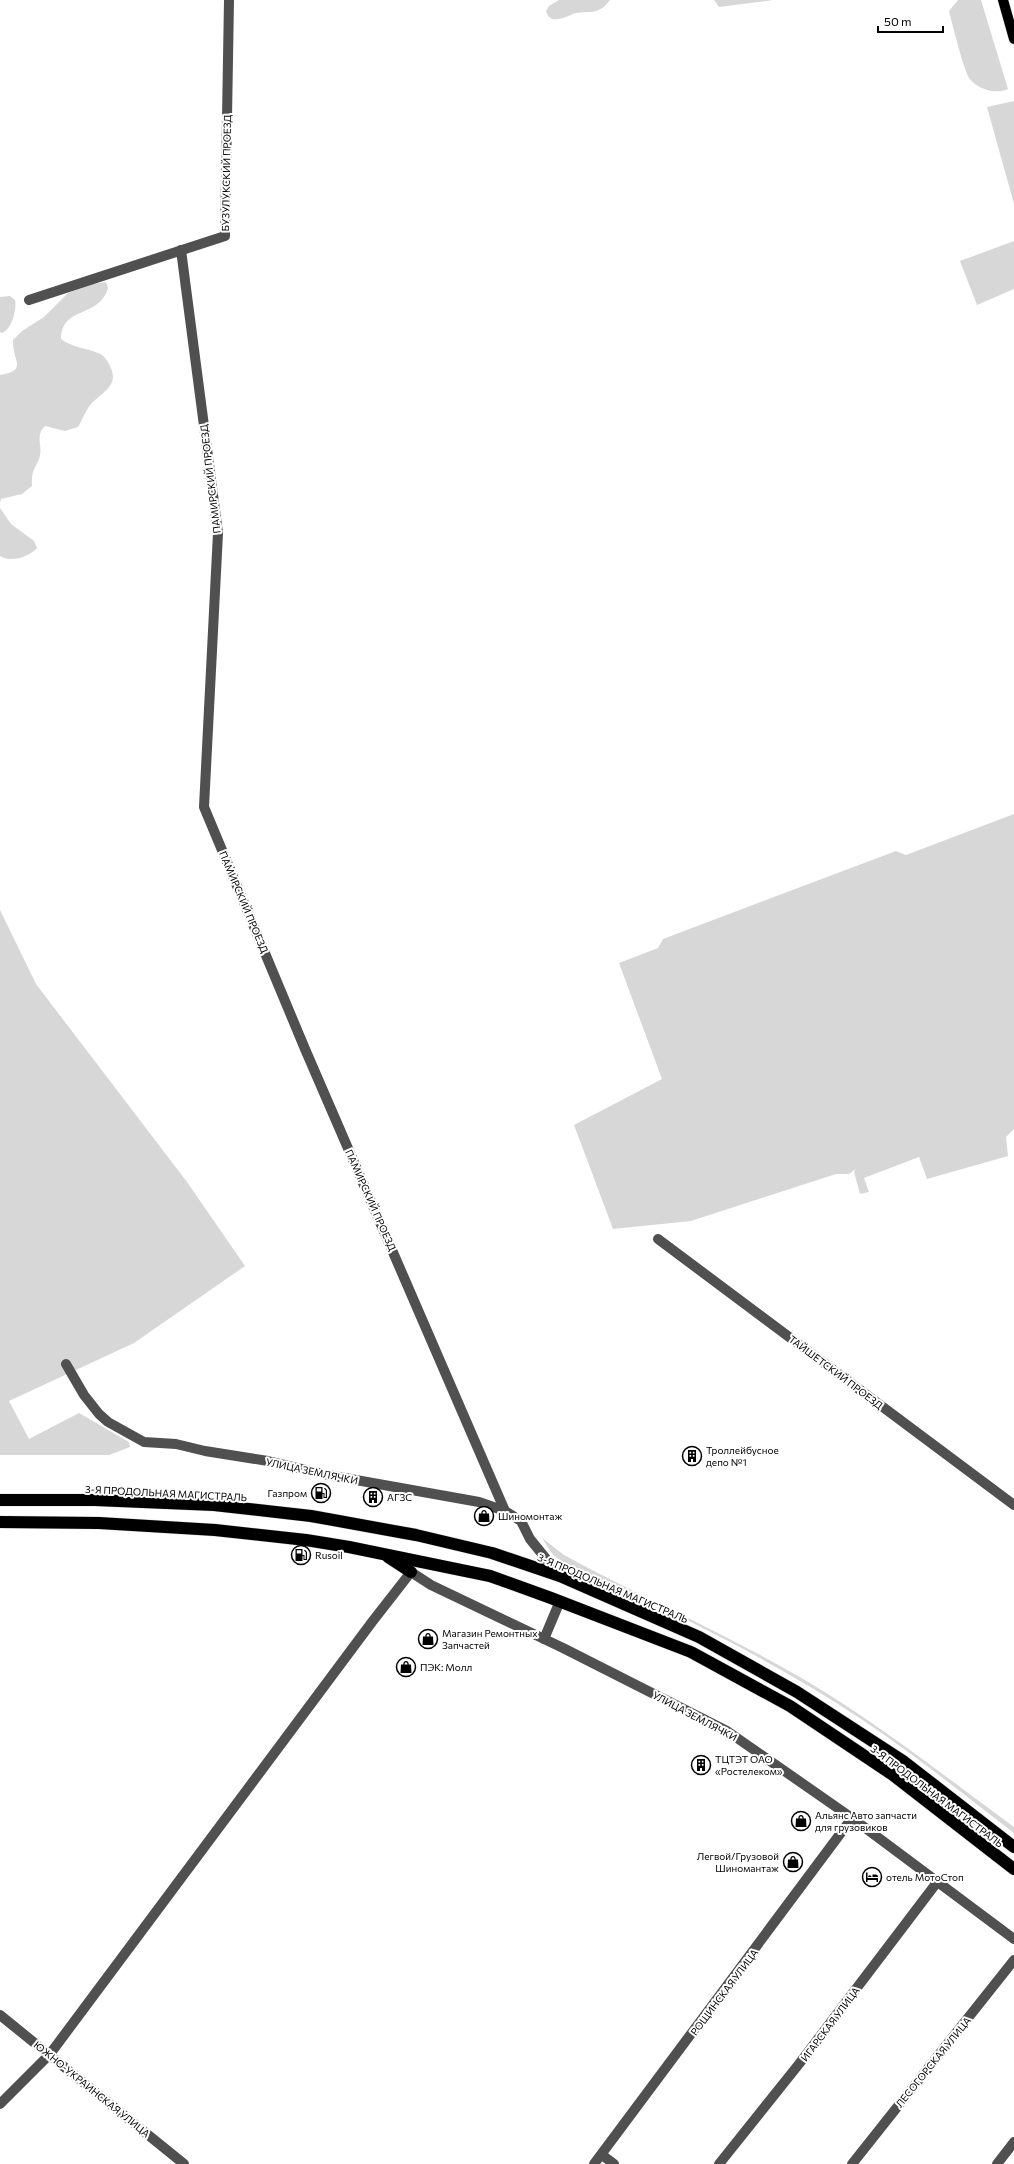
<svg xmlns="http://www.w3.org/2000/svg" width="1014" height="2164" viewBox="0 0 1014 2164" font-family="Commissioner,sans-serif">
<rect width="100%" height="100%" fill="#fff"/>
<g fill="#d7d7d7">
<path d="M559,0H610C597,18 587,9 573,14C566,17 561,20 552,19L548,16L546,11L549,6Z"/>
<path d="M714,0H773L719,7Z"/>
<path d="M958,0H981L1008,89C996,95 977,89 969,78C964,71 952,23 949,11Z"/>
<path d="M1014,101V204L987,107Z"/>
<path d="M1014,241V289L977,305L960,261Z"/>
<path d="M106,282L108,288C99,319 62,305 61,339C71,347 86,348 98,353C104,355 107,360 110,366C121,388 98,393 88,408C84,414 82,421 78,427L65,431L45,426C34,436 44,447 39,459C33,473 32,469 32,486L22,494L1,499L0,503V375C29,370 12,361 13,340L22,331L44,317L68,293L93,284Z"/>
<path d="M10,296L15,300C17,309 12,329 2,333L0,332V297Z"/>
<path d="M0,508L11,524L34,541L37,548C29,557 11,563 0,556Z"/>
<path d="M1014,814V1129L1006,1137L1008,1156L927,1179L919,1157L864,1178L869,1192L860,1194L854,1172L856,1169L849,1174H836L691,1221L613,1229L574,1125L662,1079L619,963L658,948L663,939L896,851L906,855Z"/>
<path d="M0,910L36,984L187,1182L245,1266L134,1343L9,1401L29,1439L79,1413L129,1442L130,1447L109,1455H0Z"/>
<path d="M542,1538L564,1555C641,1597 722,1632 798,1676C874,1720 943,1775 1014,1827V1833C963,1794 914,1754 861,1719C768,1657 668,1609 566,1564L553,1555Z"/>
</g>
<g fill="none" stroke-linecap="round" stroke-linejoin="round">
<g stroke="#dbdbdb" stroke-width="11">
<path id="major" d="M1003,0L1014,39"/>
</g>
<g stroke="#dbdbdb" stroke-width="13">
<g id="highway">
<path d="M0,1500H95L214,1505L311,1516L416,1535L492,1553L560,1576L699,1637L797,1692L903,1761L1014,1847"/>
<path d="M0,1522L99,1523L215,1530L306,1540L349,1547L490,1576L551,1598L691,1652L790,1706L893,1775L1014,1869"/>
<path d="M388,1557L411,1572"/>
</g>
</g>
<g stroke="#505050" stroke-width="10">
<path d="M181,250L218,533L204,807L305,1049L505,1511"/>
<path d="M29,300L225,236L229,0"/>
<path d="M658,1239L1014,1505"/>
<path d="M66,1364L84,1395L99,1414L108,1422L144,1442L176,1444L205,1451L268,1461L328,1475L479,1502L505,1511L521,1521L530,1539L560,1576"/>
<path d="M544,1639L560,1601"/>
<path d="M0,2015L184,2164"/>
<path d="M0,2104L50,2054L372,1622L411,1572L431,1585L563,1648L727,1731L852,1818L1014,1939"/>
<path d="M602,2155L614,2164"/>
<path d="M594,2164L852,1818"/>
<path d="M719,2164L799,2064L938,1881"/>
<path d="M852,2164L1014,1960"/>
<path d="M997,2164L1014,2142"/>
</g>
<use href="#major" stroke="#000" stroke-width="10"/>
<use href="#highway" stroke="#000" stroke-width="12"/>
</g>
<defs>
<g id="building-ring" transform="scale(1)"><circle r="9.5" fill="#fff" stroke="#000" stroke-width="1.5"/><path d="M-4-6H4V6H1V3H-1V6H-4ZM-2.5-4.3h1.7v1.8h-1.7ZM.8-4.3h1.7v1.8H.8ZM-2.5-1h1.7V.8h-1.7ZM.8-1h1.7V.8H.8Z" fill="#000"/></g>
<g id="fuel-ring" transform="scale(1)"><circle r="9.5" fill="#fff" stroke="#000" stroke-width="1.5"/><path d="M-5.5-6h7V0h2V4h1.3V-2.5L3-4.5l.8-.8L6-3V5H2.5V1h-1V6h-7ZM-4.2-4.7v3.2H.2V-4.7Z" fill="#000"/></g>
<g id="shop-ring" transform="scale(1)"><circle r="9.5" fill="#fff" stroke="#000" stroke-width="1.5"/><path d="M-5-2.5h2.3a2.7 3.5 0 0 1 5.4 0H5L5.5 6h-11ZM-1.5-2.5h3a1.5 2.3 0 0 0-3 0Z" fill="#000"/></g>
<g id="hotel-ring" transform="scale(1)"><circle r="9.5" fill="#fff" stroke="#000" stroke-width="1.5"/><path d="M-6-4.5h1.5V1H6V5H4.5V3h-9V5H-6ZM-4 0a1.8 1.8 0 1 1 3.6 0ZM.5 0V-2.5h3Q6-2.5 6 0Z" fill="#000"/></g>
</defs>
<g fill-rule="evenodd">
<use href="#building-ring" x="692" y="1456"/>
<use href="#fuel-ring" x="321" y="1493"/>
<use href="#building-ring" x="373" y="1497"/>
<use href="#shop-ring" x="484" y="1516"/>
<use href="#fuel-ring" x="301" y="1555"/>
<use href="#shop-ring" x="428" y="1639"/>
<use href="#shop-ring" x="406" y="1667"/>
<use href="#building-ring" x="701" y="1765"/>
<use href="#shop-ring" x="801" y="1821"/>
<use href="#shop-ring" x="793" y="1862"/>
<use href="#hotel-ring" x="872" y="1877"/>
</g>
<g text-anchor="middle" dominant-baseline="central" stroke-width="4" stroke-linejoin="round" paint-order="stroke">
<g font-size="10" fill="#000" stroke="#fff">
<text transform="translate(226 173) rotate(-89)">БУЗУЛУКСКИЙ ПРОЕЗД</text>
<text transform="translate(210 479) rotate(-97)">ПАМИРСКИЙ ПРОЕЗД</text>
<text transform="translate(244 902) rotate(67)">ПАМИРСКИЙ ПРОЕЗД</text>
<text transform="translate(371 1200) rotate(66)">ПАМИРСКИЙ ПРОЕЗД</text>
<text transform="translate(836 1372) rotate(37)">ТАЙШЕТСКИЙ ПРОЕЗД</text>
<text transform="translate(312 1471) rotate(12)">УЛИЦА ЗЕМЛЯЧКИ</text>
<text transform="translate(166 1493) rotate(3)">3-Я ПРОДОЛЬНАЯ МАГИСТРАЛЬ</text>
<text transform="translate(613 1588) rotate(23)">3-Я ПРОДОЛЬНАЯ МАГИСТРАЛЬ</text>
<text transform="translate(695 1716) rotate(28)">УЛИЦА ЗЕМЛЯЧКИ</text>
<text transform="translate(937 1796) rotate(37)">3-Я ПРОДОЛЬНАЯ МАГИСТРАЛЬ</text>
<text transform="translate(724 1992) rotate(-53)">РОЩИНСКАЯ УЛИЦА</text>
<text transform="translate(830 2024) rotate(-53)">ИГАРСКАЯ УЛИЦА</text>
<text transform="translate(933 2062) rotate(-51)">ЛЕСОГОРСКАЯ УЛИЦА</text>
<text transform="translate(92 2089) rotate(39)">ЮЖНО-УКРАИНСКАЯ УЛИЦА</text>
</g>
<g font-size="10" fill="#000" stroke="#fff" text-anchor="start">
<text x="706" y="1450">Троллейбусное<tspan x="706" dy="12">депо №1</tspan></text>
<text x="307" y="1493" text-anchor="end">Газпром</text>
<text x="387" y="1497">АГЗС</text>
<text x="498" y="1516">Шиномонтаж</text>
<text x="315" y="1555">Rusoil</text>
<text x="442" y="1633">Магазин Ремонтных<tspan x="442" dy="12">Запчастей</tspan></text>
<text x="420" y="1667">ПЭК: Молл</text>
<text x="715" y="1759">ТЦТЭТ ОАО<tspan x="715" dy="12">«Ростелеком»</tspan></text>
<text x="815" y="1815">Альянс Авто запчасти<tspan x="815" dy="12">для грузовиков</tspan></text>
<text x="779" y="1856" text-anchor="end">Легвой/Грузовой<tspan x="779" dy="12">Шиномантаж</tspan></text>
<text x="886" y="1877">отель МотоСтоп</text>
</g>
</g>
<path d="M878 26v6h65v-6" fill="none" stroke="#000000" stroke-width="2"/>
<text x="884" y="26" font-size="12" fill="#000000" stroke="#ffffff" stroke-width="3" paint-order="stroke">50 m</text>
</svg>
